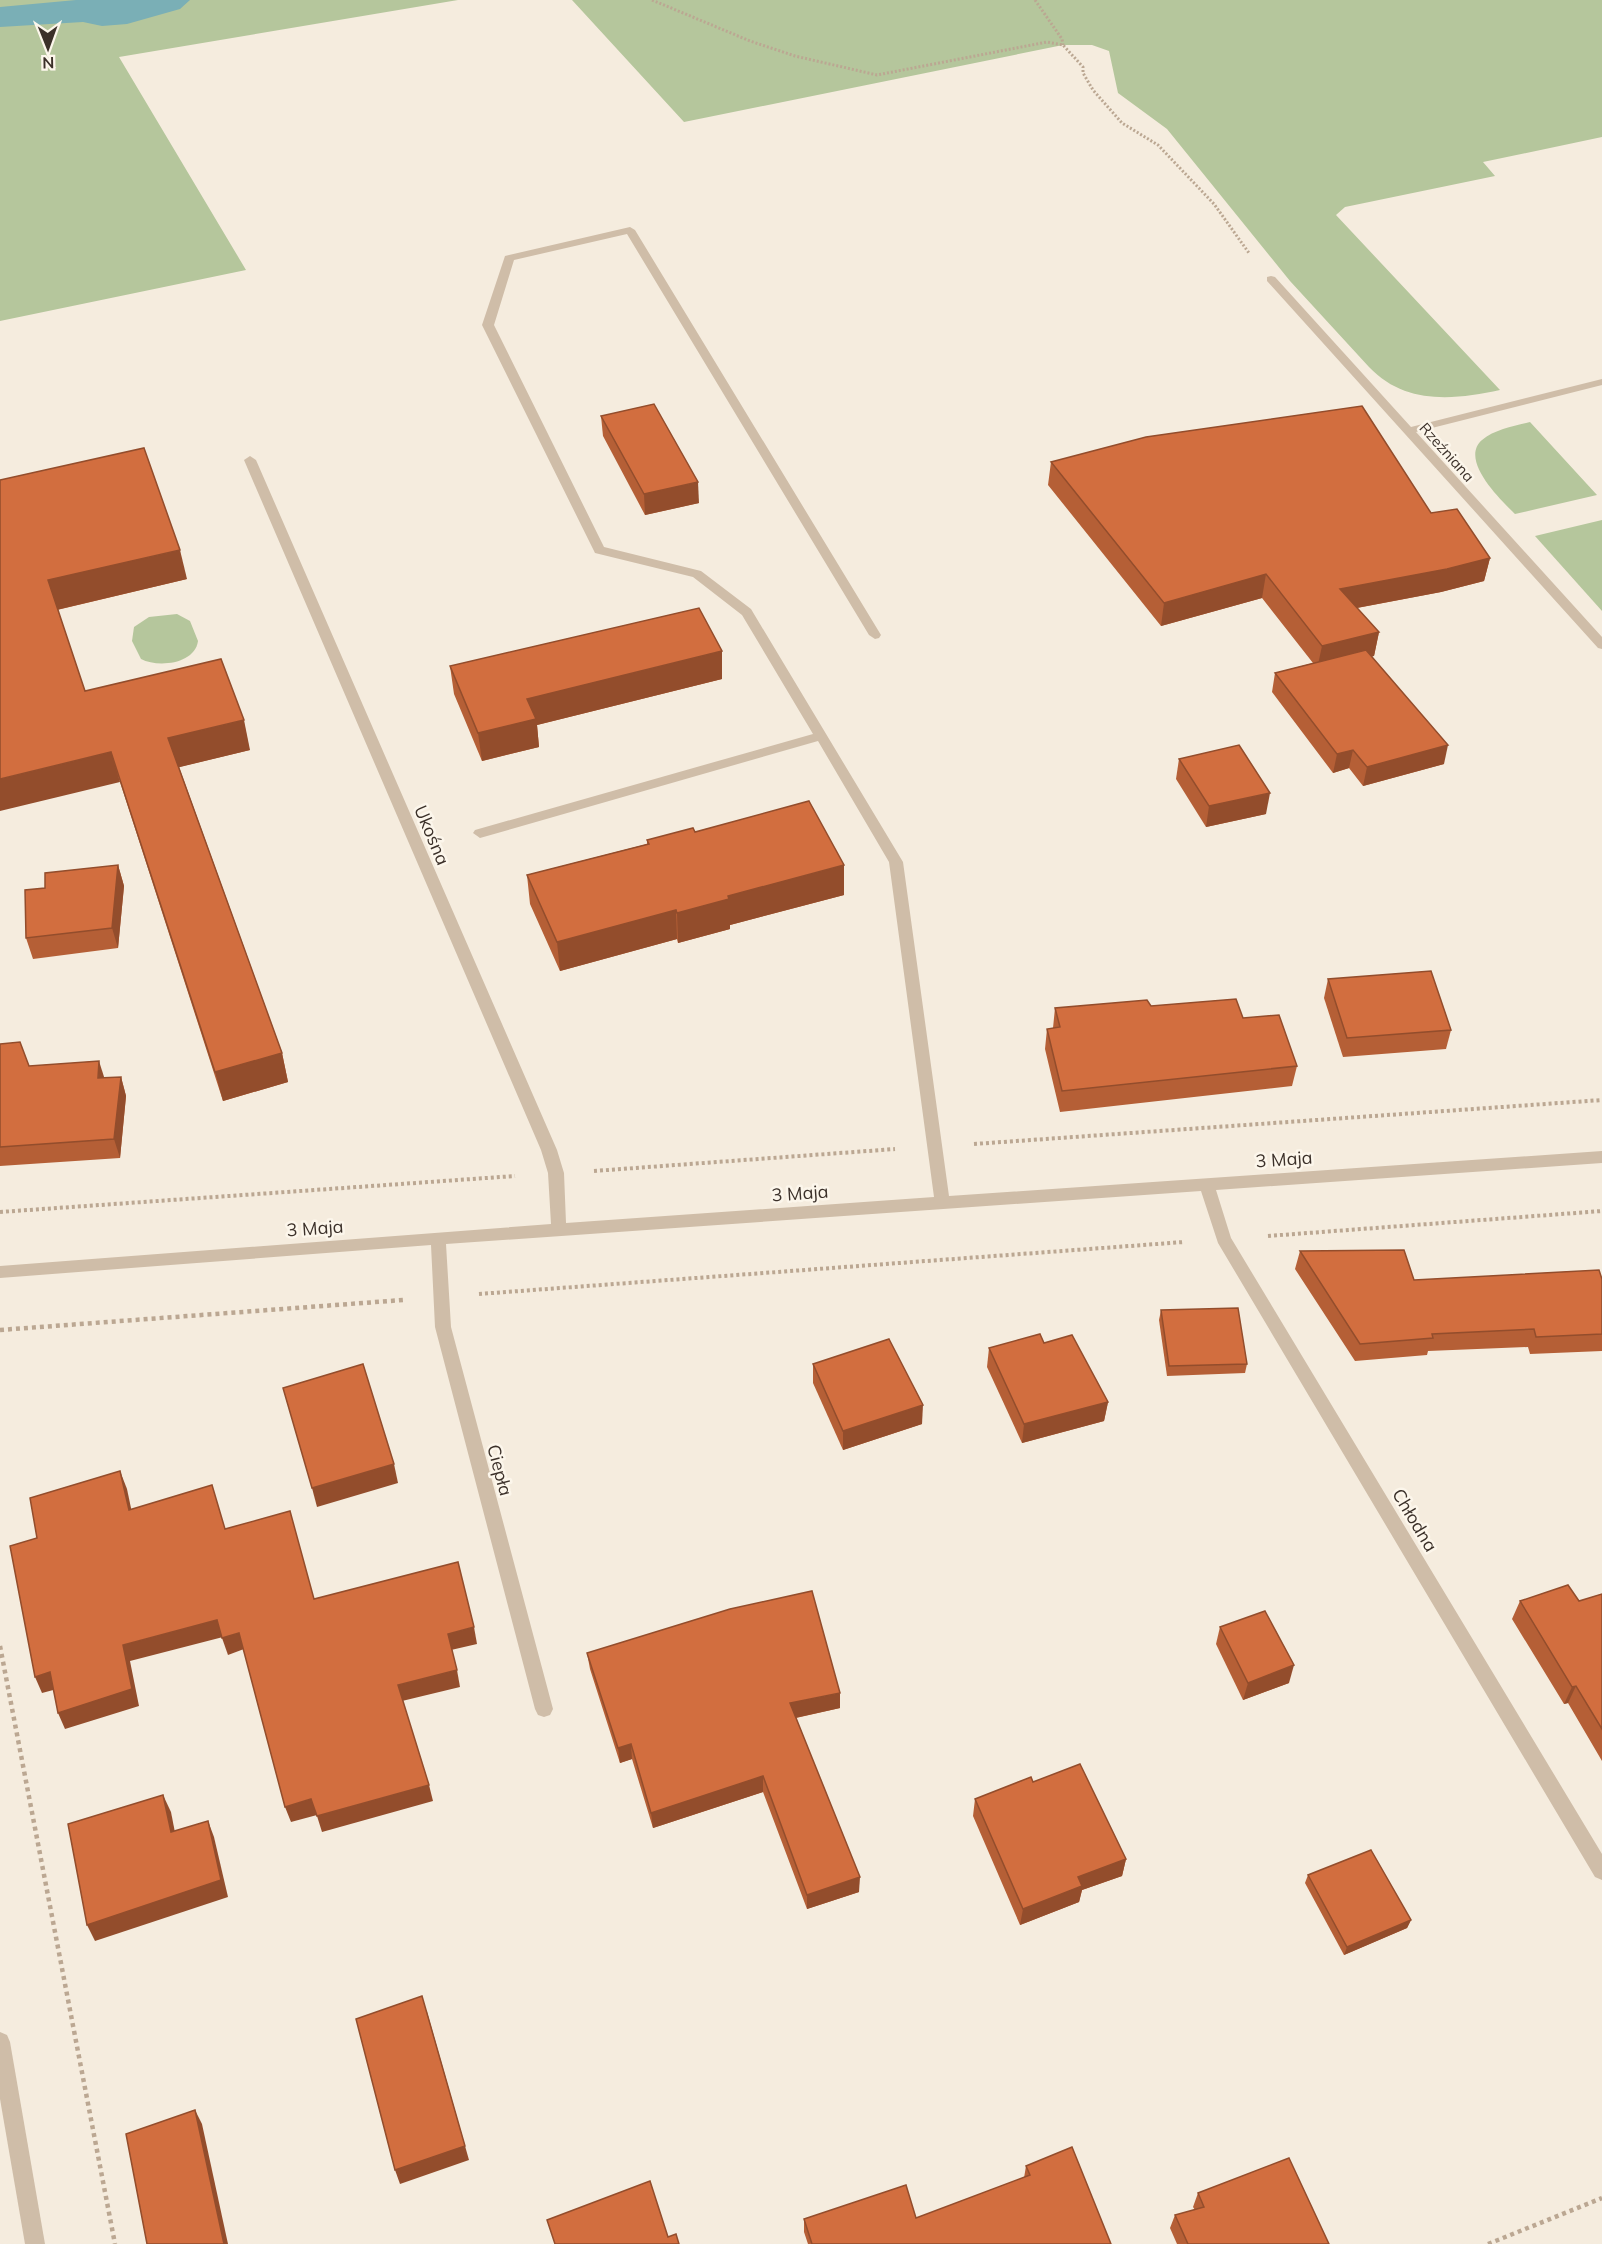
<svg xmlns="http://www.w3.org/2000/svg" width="1602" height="2244" viewBox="0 0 1602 2244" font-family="Mulish,sans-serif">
<rect width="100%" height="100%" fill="#f5ecde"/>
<g fill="#b5c69c">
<path d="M0,0H458L119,57L246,270L0,321Z"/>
<path d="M572,0H1602V137L1483,162L1495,176L1345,207L1336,215L1500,390C1454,400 1405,405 1369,367L1290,281L1167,129L1118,93L1109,51L1092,45H1063L684,122Z"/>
<path d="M1530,422L1597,495L1515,514C1501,500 1459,460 1482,440C1495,429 1515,426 1530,422Z"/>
<path d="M1602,520V611L1535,536Z"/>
<path d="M177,614L190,621L198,641C195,664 158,668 141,659L132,641L134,627L149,617Z"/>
</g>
<path fill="#7aafb6" d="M76,0H190L180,9L127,24L102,26L83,22L0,27V7Z"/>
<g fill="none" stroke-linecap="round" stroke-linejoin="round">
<g stroke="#bba792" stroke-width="3" stroke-dasharray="2 2" stroke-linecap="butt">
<path d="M652,0L750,41L795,56L877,75L1047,42L1063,45L1083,67V73L1093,90L1122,123L1158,145L1214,204L1249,253"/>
<path d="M1035,0L1062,39L1063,45"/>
</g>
<g stroke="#bba792" stroke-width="4" stroke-dasharray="3 3" stroke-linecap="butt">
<path d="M974,1144L1602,1100"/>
<path d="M594,1171L895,1149"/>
<path d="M0,1212L515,1176"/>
<path d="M1268,1236L1602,1211"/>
<path d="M479,1294L1184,1242"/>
</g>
<g stroke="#bba792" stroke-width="4.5" stroke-dasharray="4 4" stroke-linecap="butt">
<path d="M0,1330L403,1300"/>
<path d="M0,1646L115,2244"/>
<path d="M1488,2244L1602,2198"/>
</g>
<g fill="#cfbda8" fill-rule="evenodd">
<path d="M630,227L635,230L881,635L879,638L875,639L869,635L627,234L514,260L494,325L604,547L701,571L751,609L903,862L949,1196L1602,1151V1163L1216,1190L1231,1238L1602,1854V1880L1595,1877L1218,1243L1201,1191L446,1244L451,1327L553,1709L550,1715L544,1717L538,1715L535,1709L435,1327L431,1245L0,1278V1266L551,1224L548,1173L541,1150L244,460L250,456L256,460L557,1150L564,1173L566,1223L934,1197L889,862L818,741L480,838L473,833L475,830L813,734L742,615L693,577L595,553L482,325L505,256Z"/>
<path d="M1271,276L1275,277L1411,427L1602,379V385L1416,432L1602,637V649L1598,648L1267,281V277Z"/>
<path d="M0,2032L7,2035L10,2042L45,2244H25L0,2099Z"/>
</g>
</g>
<g fill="#b55f36">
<path d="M601,416L699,503L645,515L603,436Z"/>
<path d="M1051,462L1431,513L1490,558L1484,581L1441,592L1357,608L1379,632L1374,656H1372L1444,764L1363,786L1349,768L1333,773L1272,692L1275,673L1313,663L1262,598L1161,626L1048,485Z"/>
<path d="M0,480L187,579L57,610L85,691L250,750L179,767L282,1053L288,1082L223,1101L120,782Z"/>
<path d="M450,666L722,679L537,725L539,747L482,761L454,694Z"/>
<path d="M1179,759L1266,814L1206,827L1176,779Z"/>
<path d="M695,832L844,895L730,925V929L678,943L677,939L560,971L530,904L527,875L647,844V840Z"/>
<path d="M118,865L124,886L118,948L33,959L26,938L45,888Z"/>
<path d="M1328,979L1451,1030L1446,1049L1343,1057L1324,998Z"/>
<path d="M1151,1006L1243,1018L1297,1066L1292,1086L1060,1112L1045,1049L1047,1029L1053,1028L1055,1008Z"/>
<path d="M0,1044L29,1066L105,1078L121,1077L126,1096L120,1158L0,1166Z"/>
<path d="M1300,1251L1414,1280L1602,1279V1351L1530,1354L1528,1347L1428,1351L1427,1355L1355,1361L1295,1269Z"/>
<path d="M1161,1310L1247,1364L1245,1373L1167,1376L1159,1320Z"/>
<path d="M1044,1343L1108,1402L1104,1421L1022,1443L987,1367L989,1348Z"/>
<path d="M813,1364L922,1424L843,1450L813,1383Z"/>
<path d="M1602,1594V1761L1568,1703L1564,1704L1512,1619L1520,1601H1579Z"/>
<path d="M1220,1627L1289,1683L1243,1700L1216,1644Z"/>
<path d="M587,1653L840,1708L796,1718L859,1892L807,1909L763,1792L653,1828L632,1759L620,1763L590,1669Z"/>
<path d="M1033,1782L1126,1859L1122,1876L1082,1890L1079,1902L1020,1925L973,1816L975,1799Z"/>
<path d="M1308,1875L1411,1920L1407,1928L1344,1955L1305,1883Z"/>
<path d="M1026,2166L1111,2244H808L804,2232V2219L916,2218L1024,2178Z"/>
<path d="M1198,2193L1329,2244H1177L1170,2228L1175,2215L1195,2210L1193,2207Z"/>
</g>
<g fill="#934d2c">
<path d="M698,482L699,503L645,515L644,494Z"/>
<path d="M180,550L187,579L56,610L48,580Z"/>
<path d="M1490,558L1484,581L1441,592L1335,612L1340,589Z"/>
<path d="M1266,574L1262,598L1161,626L1164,603Z"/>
<path d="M1379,632L1374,656L1317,669L1322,646Z"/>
<path d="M722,651V679L537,725L539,747L482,761L478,733L527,699Z"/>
<path d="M244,720L250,750L176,768L168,738Z"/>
<path d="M1448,745L1444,764L1363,786L1367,767Z"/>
<path d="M1353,750L1349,768L1333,773L1337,754Z"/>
<path d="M111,752L120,782L0,811V779Z"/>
<path d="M1270,793L1266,814L1206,827L1209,806Z"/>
<path d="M118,865L124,886L118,948L112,928Z"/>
<path d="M844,865V895L730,925V929L678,943L677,913L728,896Z"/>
<path d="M676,910L677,939L560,971L557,942Z"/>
<path d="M282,1053L288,1082L223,1101L215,1072Z"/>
<path d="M99,1061L105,1080L98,1078Z"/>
<path d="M121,1077L126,1096L120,1158L114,1139Z"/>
<path d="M1108,1402L1104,1421L1022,1443L1024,1424Z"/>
<path d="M923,1405L922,1424L843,1450V1431Z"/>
<path d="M394,1464L398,1483L317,1507L312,1488Z"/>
<path d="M120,1471L127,1489L135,1527L129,1510Z"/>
<path d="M217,1620L223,1637L130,1661L139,1706L65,1729L58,1713L123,1645Z"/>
<path d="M474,1627L477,1644L451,1650L448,1634Z"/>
<path d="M239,1633L244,1649L228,1655L222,1638Z"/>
<path d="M1294,1665L1289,1683L1243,1700L1248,1683Z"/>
<path d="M457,1670L460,1687L402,1701L398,1685Z"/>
<path d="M50,1672L57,1689L42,1693L35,1677Z"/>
<path d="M1576,1686L1568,1703L1564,1704L1572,1687Z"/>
<path d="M840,1693V1708L790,1719V1703Z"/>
<path d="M631,1744L632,1759L620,1763L618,1748Z"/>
<path d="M763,1776V1792L653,1828L651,1813Z"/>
<path d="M429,1785L433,1801L322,1832L317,1816Z"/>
<path d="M163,1795L171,1812L178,1848L171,1832Z"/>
<path d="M311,1799L317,1815L291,1822L285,1807Z"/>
<path d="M208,1821L214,1837L228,1897L95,1941L87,1925Z"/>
<path d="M1126,1859L1122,1876L1082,1890L1079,1902L1020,1925L1023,1909L1078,1877Z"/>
<path d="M860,1877L859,1892L807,1909V1895Z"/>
<path d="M1411,1920L1407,1928L1344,1955L1347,1947Z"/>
<path d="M427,2012L469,2160L400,2184L395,2170Z"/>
<path d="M195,2110L202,2124L228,2244H224Z"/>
</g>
<g fill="#d26e3f" stroke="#934d2c" stroke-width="1.5">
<path d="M654,404L698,482L644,494L601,416Z"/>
<path d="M1362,406L1431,513L1457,509L1490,558L1447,569L1340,589L1379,632L1322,646L1266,574L1164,603L1051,462L1146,437Z"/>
<path d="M144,448L180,550L48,580L85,691L221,659L244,720L168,738L282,1053L215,1072L111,752L0,779V480Z"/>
<path d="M699,608L722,651L527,699L536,719L478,733L450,666Z"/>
<path d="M1366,650L1448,745L1367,767L1353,750L1337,754L1275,673Z"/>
<path d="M1239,745L1270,793L1209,806L1179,759Z"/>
<path d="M809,801L844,865L728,896L729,899L677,913L676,910L557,942L527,875L649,844L647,840L693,828L695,832Z"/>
<path d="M118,865L112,928L26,938L25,890L45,888V873Z"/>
<path d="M1431,971L1451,1030L1347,1038L1328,979Z"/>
<path d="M1236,999L1243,1018L1279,1015L1297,1066L1062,1091L1047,1029L1060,1027L1055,1008L1147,1000L1151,1006Z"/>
<path d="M20,1042L29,1066L99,1061L98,1078L121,1077L114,1139L0,1147V1044Z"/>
<path d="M1404,1250L1414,1280L1599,1270L1602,1279V1334L1536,1337L1534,1329L1432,1334L1433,1338L1360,1344L1300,1251Z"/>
<path d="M1238,1308L1247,1364L1169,1366L1161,1310Z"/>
<path d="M1040,1334L1044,1343L1072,1335L1108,1402L1024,1424L989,1348Z"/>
<path d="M889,1339L923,1405L843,1431L813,1364Z"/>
<path d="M363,1364L394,1464L312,1488L283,1388Z"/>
<path d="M120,1471L129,1510L212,1485L225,1529L290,1511L314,1599L458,1562L474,1627L448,1634L457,1670L398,1685L429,1785L317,1816L311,1799L285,1807L239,1633L222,1638L217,1620L123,1645L132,1689L58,1713L50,1672L35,1677L10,1546L37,1538L30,1498Z"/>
<path d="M1568,1585L1579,1601L1602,1594V1729L1576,1686L1572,1687L1520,1601Z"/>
<path d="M812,1591L840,1693L790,1703L860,1877L807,1895L763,1776L651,1813L631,1744L618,1748L587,1653L730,1609Z"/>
<path d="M1265,1611L1294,1665L1248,1683L1220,1627Z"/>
<path d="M1080,1764L1126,1859L1078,1877L1082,1886L1023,1909L975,1799L1031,1777L1033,1782Z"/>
<path d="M163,1795L171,1832L208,1821L221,1880L87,1925L68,1824Z"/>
<path d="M1371,1850L1411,1920L1347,1947L1308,1875Z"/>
<path d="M422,1996L465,2146L395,2170L356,2019Z"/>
<path d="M195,2110L224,2244H147L126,2134Z"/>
<path d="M1072,2147L1111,2244H812L804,2219L906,2185L916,2218L1030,2175L1026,2166Z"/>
<path d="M1289,2158L1329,2244H1188L1175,2215L1204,2207L1198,2193Z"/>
<path d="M650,2181L668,2237L676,2234L679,2244H555L547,2220Z"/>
</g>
<g text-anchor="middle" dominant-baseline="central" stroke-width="5" stroke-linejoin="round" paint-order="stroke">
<g font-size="15" fill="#3b3029" stroke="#fcf6eb">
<text transform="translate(1447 452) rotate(48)">Rzeźniana</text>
</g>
<g font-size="18" fill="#3b3029" stroke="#fcf6eb">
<text transform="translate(432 835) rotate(67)">Ukośna</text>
<text transform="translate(1284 1159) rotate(-4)">3 Maja</text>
<text transform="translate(800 1193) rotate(-4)">3 Maja</text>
<text transform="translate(315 1228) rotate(-4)">3 Maja</text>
<text transform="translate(500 1470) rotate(75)">Ciepła</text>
<text transform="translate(1415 1520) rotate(59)">Chłodna</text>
</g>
</g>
<g transform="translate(48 48) rotate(179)" stroke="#fcf6eb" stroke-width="4.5" paint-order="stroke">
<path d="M0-4.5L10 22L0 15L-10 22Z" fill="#3b3029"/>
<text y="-9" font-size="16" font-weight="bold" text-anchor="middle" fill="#3b3029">N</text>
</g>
</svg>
